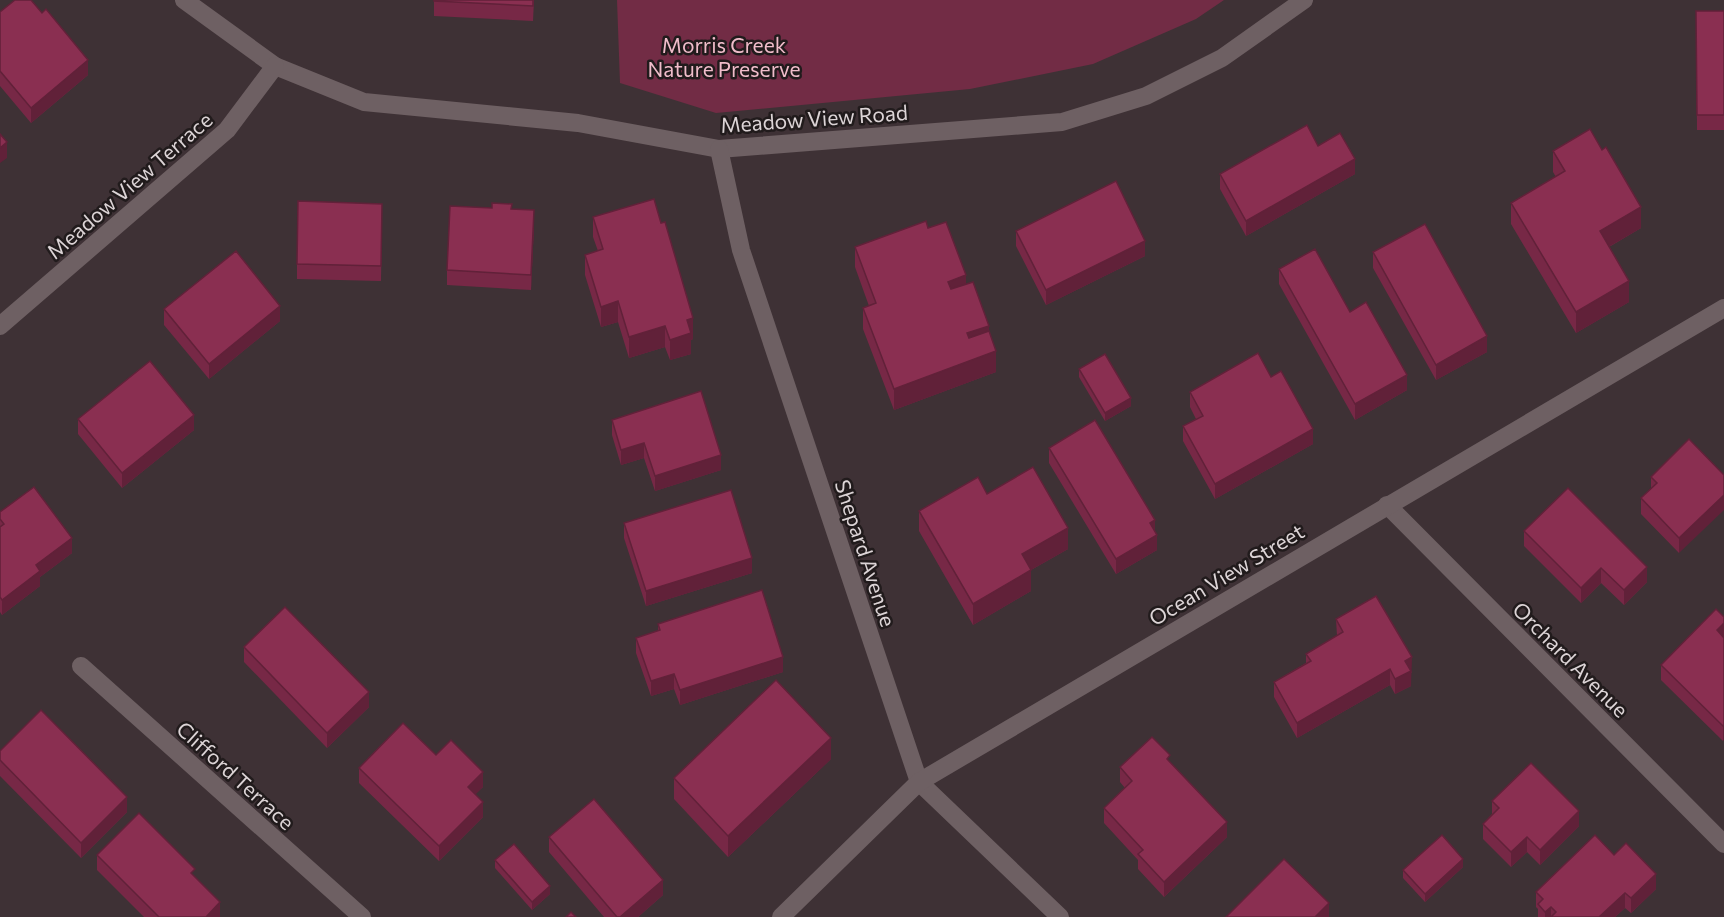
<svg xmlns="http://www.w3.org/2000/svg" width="1724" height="917" viewBox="0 0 1724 917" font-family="Commissioner,sans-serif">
<rect width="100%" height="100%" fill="#3e3135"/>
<path fill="#722c45" d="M617,0H1224L1196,19L1093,64L970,89L716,113L620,83Z"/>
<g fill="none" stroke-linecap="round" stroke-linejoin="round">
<g stroke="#6e6063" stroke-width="18">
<path d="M184,0L275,66L364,102L578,123L719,149L1062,122L1146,96L1222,58L1304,0"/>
<path d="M719,149L741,250L919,782L1060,917"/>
<path d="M0,326L227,130L275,66"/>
<path d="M1387,505L1724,844"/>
<path d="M81,666L362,917"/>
<path d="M781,917L919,782L1724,308"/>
</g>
</g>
<g fill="#772846">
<path d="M434,0H534L533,21L434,16Z"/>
<path d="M1696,11H1724V130H1697Z"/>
<path d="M0,12L88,75L31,123L0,86Z"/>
<path d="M1318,146L1355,174L1246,236L1220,189V174Z"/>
<path d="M1553,151L1641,228L1609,247L1629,302L1576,333L1511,224V203L1556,177L1553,172Z"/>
<path d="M512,209L534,225L531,290L447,285V270Z"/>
<path d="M593,217L693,339L691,340V354L670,360L665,347L629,358L618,322L601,327L585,275V255L598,251L593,237Z"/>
<path d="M382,219L381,281L297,279V264Z"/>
<path d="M928,228L966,284L989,331L996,372L894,410L863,329V308L869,306L855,267V247Z"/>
<path d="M1016,231L1145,256L1046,305L1016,246Z"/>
<path d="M1373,252L1487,352L1436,380L1373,268Z"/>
<path d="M1279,269L1350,312L1407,390L1355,420L1279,284Z"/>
<path d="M164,309L280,321L209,379L164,325Z"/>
<path d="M1079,369L1131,406L1105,421L1079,377Z"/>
<path d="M1271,377L1313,444L1215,499L1183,441V426L1196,419L1190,407V392Z"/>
<path d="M78,419L194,430L122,488L78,434Z"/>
<path d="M612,420L721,470L655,491L644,458L621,465L612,435Z"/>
<path d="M1689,439L1679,553L1641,514V498L1651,489V477Z"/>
<path d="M1049,448L1157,550L1116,574L1049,463Z"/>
<path d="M987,494L1068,549L1031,570V591L973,625L919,531V511Z"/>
<path d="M0,512L72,553L40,577V586L2,615L0,612Z"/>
<path d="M624,523L752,573L646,606L624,538Z"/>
<path d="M1524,531L1647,582L1624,605L1601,583L1581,603L1524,546Z"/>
<path d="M1724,617L1723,741L1661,680V665Z"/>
<path d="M1336,619L1412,672L1411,673V686L1395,694L1390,685L1297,738L1274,697V682L1306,663V654L1337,636Z"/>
<path d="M658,624L783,672L680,705L674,689L651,696L636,653V638L658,631Z"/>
<path d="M244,647L369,707L327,748L244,662Z"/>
<path d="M0,751L127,812L81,858L0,776Z"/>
<path d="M831,759L728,857L674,799V778Z"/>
<path d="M1170,762L1227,837L1164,897L1138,869V860L1104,823V808L1125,788L1120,782V767Z"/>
<path d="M359,768L483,787L475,794L483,817L439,861L359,783Z"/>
<path d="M1492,801L1579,826L1540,865L1527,852L1511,867L1483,839V824L1492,814Z"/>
<path d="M549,837L663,895L638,917H604L549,852Z"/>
<path d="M97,855L195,877L220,917H144L97,870Z"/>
<path d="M1614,855L1656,889L1631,913L1625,908L1615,917H1538V909L1536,907V892Z"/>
<path d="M495,860L550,894L532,910L495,868Z"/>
<path d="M1463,867L1425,902L1403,878V870Z"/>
</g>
<g fill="#612139">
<path d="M88,60V75L31,123V108Z"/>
<path d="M7,142V158L0,163V148Z"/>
<path d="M1355,159V174L1246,236V221Z"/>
<path d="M1641,207V228L1600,252V231Z"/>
<path d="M534,210V225L531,290V275Z"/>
<path d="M1145,241V256L1046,305V290Z"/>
<path d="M966,275V296L948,303V282Z"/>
<path d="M1629,281V302L1576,333V312Z"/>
<path d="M618,301V322L601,327V307Z"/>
<path d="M280,306V321L209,379V364Z"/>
<path d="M693,318V339L691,340V354L670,360V340L687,320Z"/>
<path d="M665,326V347L629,358V337Z"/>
<path d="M989,326V347L967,354V333Z"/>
<path d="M1487,336V352L1436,380V365Z"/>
<path d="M996,351V372L894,410V389Z"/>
<path d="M1407,375V390L1355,420V404Z"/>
<path d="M1131,398V406L1105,421V413Z"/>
<path d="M194,415V430L122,488V473Z"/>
<path d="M1313,429V444L1215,499V484Z"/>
<path d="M644,443V458L621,465V450Z"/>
<path d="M721,455V470L655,491V476Z"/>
<path d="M1724,495V510L1679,553V538Z"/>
<path d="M1155,520V535L1150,523Z"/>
<path d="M1068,528V549L1022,575V554Z"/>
<path d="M1157,535V550L1116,574V559Z"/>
<path d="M72,538V553L40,577V586L2,615V600L36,565Z"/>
<path d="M752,558V573L646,606V591Z"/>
<path d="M1647,567V582L1624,605V590Z"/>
<path d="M1601,568V583L1581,603V588Z"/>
<path d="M1031,570V591L973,625V604Z"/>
<path d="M1724,623V638L1717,630Z"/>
<path d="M783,657V672L680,705V690Z"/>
<path d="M1412,657L1411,686L1395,694V679L1405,661Z"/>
<path d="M1390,669V685L1297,738V723Z"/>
<path d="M674,674V689L651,696V681Z"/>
<path d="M369,692V707L327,748V733Z"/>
<path d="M1724,725V740L1723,741V726Z"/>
<path d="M831,738V759L728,857V836Z"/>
<path d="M483,772V787L468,802V787Z"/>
<path d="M127,797V812L81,858V843Z"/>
<path d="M483,802V817L439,861V846Z"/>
<path d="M1579,811V826L1540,865V850Z"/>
<path d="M1227,822V837L1164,897V882Z"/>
<path d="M1527,837V852L1511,867V852Z"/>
<path d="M1463,859V867L1425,902V894Z"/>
<path d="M1656,874V889L1631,913V898Z"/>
<path d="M663,880V895L638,917H620Z"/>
<path d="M550,886V894L532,910V902Z"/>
<path d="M1625,893V908L1615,917H1599Z"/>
<path d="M220,902V917H206Z"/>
<path d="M1329,903V917H1315Z"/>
<path d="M1551,907V917H1545V912Z"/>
</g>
<g fill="#8a2f51" stroke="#612139" stroke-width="1.5">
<path d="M15,0H31L42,13L46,9L88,60L31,108L0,71V12Z"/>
<path d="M434,0H533V6L434,1Z"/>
<path d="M1696,11H1724V115H1697Z"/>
<path d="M1307,125L1318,146L1340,133L1355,159L1246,221L1220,174Z"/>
<path d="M1590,129L1602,150L1606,147L1641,207L1600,231L1629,281L1576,312L1511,203L1565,171L1553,151Z"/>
<path d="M0,134L7,142L0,148Z"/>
<path d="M1116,181L1145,241L1046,290L1016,231Z"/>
<path d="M654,199L661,223L665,222L693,318L687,320L691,333L670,340L665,326L629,337L618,301L601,307L585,255L603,249L593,217Z"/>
<path d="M298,201L382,204L381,266L297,264Z"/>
<path d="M492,203L512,204L511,209L534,210L531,275L447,270L450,206L492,208Z"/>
<path d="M926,221L928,228L946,222L966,275L948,282L951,289L973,282L989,326L967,333L969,338L989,331L996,351L894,389L863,308L876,303L855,247Z"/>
<path d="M1425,224L1487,336L1436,365L1373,252Z"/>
<path d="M1315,249L1350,312L1366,302L1407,375L1355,404L1279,269Z"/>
<path d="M236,251L280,306L209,364L164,309Z"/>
<path d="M1258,353L1271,377L1281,371L1313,429L1215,484L1183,426L1203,416L1190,392Z"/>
<path d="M1105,354L1131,398L1105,413L1079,369Z"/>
<path d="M150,361L194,415L122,473L78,419Z"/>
<path d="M701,391L721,455L655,476L644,443L621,450L612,420Z"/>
<path d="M1095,420L1155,520L1150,523L1157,535L1116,559L1049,448Z"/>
<path d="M1689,439L1724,475V495L1679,538L1641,498L1657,483L1651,477Z"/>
<path d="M1033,467L1068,528L1022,554L1031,570L973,604L919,511L978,477L987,494Z"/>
<path d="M34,487L72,538L36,565L40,571L2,600L0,597V527L4,524L0,519V512Z"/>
<path d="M1568,488L1647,567L1624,590L1601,568L1581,588L1524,531Z"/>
<path d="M731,490L752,558L646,591L624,523Z"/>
<path d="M762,590L783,657L680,690L674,674L651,681L636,638L660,630L658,624Z"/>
<path d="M1376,596L1412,657L1405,661L1411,671L1395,679L1390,669L1297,723L1274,682L1311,661L1306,654L1343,632L1336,619Z"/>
<path d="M285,607L369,692L327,733L244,647Z"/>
<path d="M1716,609L1724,617V623L1717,630L1724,638V725L1723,726L1661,665Z"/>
<path d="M776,680L831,738L728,836L674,778Z"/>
<path d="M41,710L127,797L81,843L0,760V751Z"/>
<path d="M403,723L436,755L451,740L483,772L468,787L483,802L439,846L359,768Z"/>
<path d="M1152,737L1170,755L1167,759L1227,822L1164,882L1138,854L1143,850L1104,808L1132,781L1120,767Z"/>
<path d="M1531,763L1579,811L1540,850L1527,837L1511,852L1483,824L1499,808L1492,801Z"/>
<path d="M594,799L663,880L620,917H617L549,837Z"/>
<path d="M139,813L195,869L191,873L220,902L206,917H159L97,855Z"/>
<path d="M1442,835L1463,859L1425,894L1403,870Z"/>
<path d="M1595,835L1614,855L1626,843L1656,874L1631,898L1625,893L1599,917H1551L1556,912L1551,907L1545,912L1538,904L1543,899L1536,892Z"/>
<path d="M514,844L550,886L532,902L495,860Z"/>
<path d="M1284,859L1329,903L1315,917H1226Z"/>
<path d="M571,912L576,917H566Z"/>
</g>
<g text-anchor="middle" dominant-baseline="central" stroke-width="5" stroke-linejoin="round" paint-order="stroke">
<g font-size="21" fill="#f0bcca" stroke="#211b1c">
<text x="724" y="44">Morris Creek<tspan x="724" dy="24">Nature Preserve</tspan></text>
</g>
<g font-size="21" fill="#dcd4d6" stroke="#211b1c">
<text transform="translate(814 118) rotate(-4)">Meadow View Road</text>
<text transform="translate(129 185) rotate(-41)">Meadow View Terrace</text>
<text transform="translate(866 553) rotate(72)">Shepard Avenue</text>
<text transform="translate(1226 574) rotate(-31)">Ocean View Street</text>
<text transform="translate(1571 659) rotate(45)">Orchard Avenue</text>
<text transform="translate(236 775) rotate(42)">Clifford Terrace</text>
</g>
</g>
</svg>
